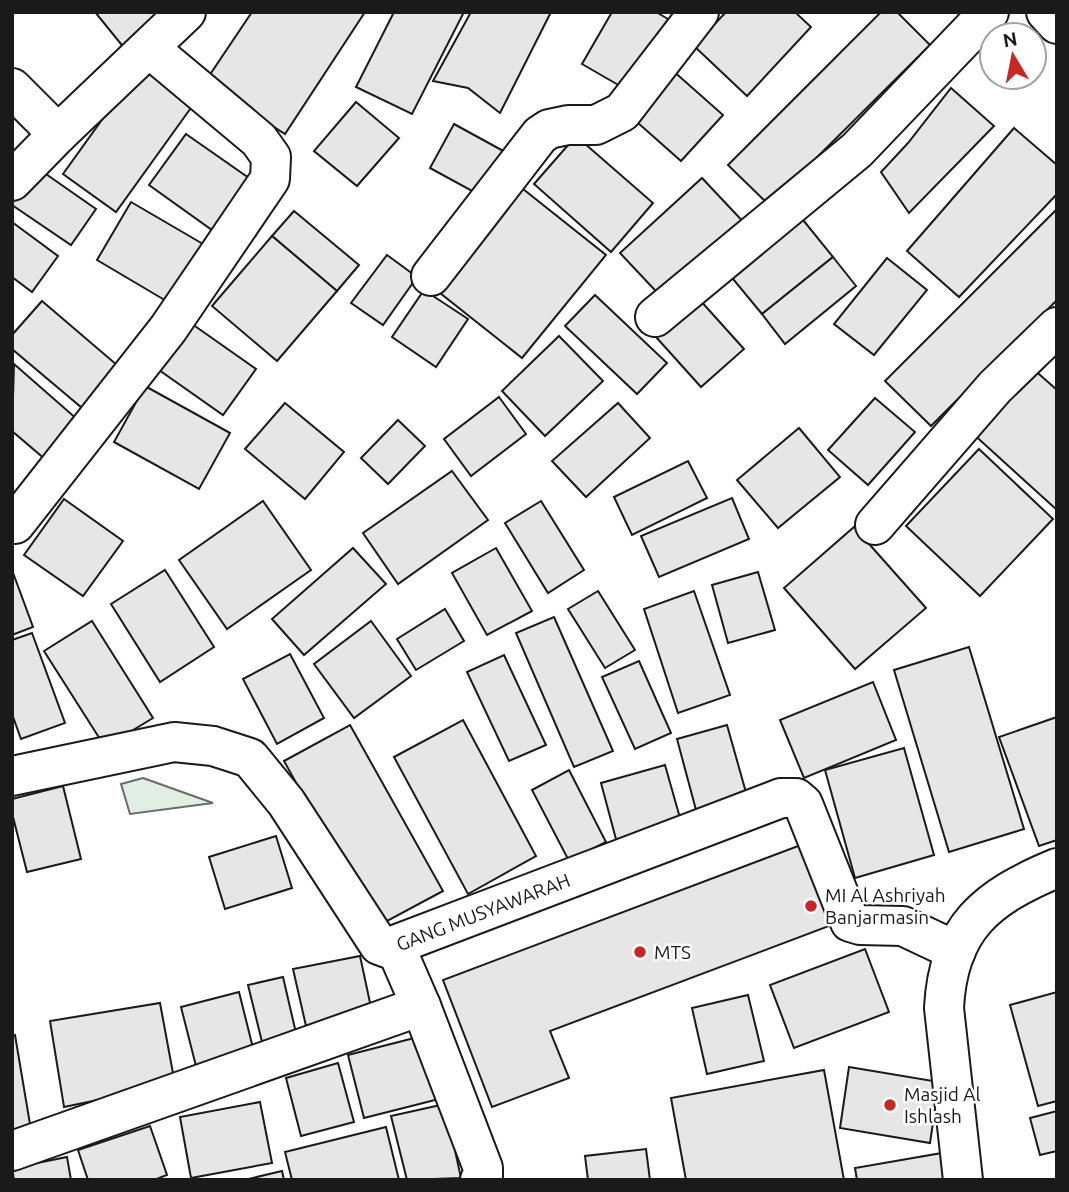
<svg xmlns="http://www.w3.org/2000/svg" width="1069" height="1192" viewBox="0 0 1069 1192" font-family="Ubuntu,sans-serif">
<rect width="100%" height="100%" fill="#fff"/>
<path fill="#e0efe3" stroke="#6a6a6a" stroke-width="2" d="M143,778L213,803L130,814L121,784Z"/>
<g fill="#e6e6e6" stroke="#1a1a1a" stroke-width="2">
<path d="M95,12H157L163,19L125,49Z"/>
<path d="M252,12H365L285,134L205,82Z"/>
<path d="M394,12H464L412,114L356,87Z"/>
<path d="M471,12H551L500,113L468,88L433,81Z"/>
<path d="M612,12H656L668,19L627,90L582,64Z"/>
<path d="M726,12H795L811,27L747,96L694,46Z"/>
<path d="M881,12H897L930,45L769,205L728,165Z"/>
<path d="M140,67L193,105L116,212L63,174Z"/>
<path d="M671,69L723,115L681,161L629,115Z"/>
<path d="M951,88L994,126L909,213L881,172L908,143Z"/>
<path d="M356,102L399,138L357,186L314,151Z"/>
<path d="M454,124L507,153L483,197L430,168Z"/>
<path d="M1014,128L1057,165V194L959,297L907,251Z"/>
<path d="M186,134L256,183L219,235L149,185Z"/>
<path d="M576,136L653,203L611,252L534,184Z"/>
<path d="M33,165L96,209L71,245L12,205V193Z"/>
<path d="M702,178L750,229L668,304L620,253Z"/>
<path d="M518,185L606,255L522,358L435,289Z"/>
<path d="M131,202L203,244L168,302L97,260Z"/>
<path d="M1057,209V300L931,426L885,381Z"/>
<path d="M294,211L359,265L337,291L272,236Z"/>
<path d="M799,215L833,257L762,314L728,273Z"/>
<path d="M12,222L58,256L32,292L12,277Z"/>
<path d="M272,236L337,291L277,361L212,306Z"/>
<path d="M387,255L417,277L383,325L351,303Z"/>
<path d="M833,257L856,286L785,344L762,314Z"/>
<path d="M887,258L927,290L874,355L834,324Z"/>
<path d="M690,289L744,349L701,387L647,327Z"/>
<path d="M424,290L468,319L436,367L392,337Z"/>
<path d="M595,295L667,363L637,394L565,326Z"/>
<path d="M42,301L124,371L88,413L12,349V335Z"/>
<path d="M192,324L256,369L223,415L159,370Z"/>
<path d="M559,336L603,381L545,436L502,391Z"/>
<path d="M14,364L86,427L53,466L12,431Z"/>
<path d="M1031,367L1057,390V510L971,432Z"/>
<path d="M145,386L230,433L199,489L114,442Z"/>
<path d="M499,397L526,434L471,476L444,439Z"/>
<path d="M875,398L915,432L868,485L828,450Z"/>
<path d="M285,403L344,452L305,499L245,449Z"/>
<path d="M618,403L650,438L586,497L552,461Z"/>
<path d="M398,420L425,446L388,484L361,458Z"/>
<path d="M799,428L840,477L778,528L737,480Z"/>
<path d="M979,449L1053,519L980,596L906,526Z"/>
<path d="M688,461L707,498L632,535L614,497Z"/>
<path d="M452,471L488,520L398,584L363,533Z"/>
<path d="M732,498L749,539L659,577L641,536Z"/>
<path d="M64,499L123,541L83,596L24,555Z"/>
<path d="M263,501L311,570L227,629L179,560Z"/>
<path d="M541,501L584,570L548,593L505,523Z"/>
<path d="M854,527L926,608L855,669L784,588Z"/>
<path d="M353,548L386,584L304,655L272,619Z"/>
<path d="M496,548L532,611L487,635L452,573Z"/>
<path d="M12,570L33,627L12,635Z"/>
<path d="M165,570L214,647L160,682L111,604Z"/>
<path d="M758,572L775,630L728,643L712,585Z"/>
<path d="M598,591L635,650L605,668L568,609Z"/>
<path d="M694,591L730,695L678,713L644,609Z"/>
<path d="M445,609L464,641L416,670L397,639Z"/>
<path d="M554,617L613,751L574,767L516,633Z"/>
<path d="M92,621L153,718L105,747L44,651Z"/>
<path d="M371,621L411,676L354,718L314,664Z"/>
<path d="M32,633L65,723L21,739L12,714V640Z"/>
<path d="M969,647L1024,829L949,852L894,670Z"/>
<path d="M290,654L324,718L277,744L243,679Z"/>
<path d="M504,655L546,745L509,761L467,672Z"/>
<path d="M639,661L671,733L635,749L602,677Z"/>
<path d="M873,682L896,740L804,778L780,720Z"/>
<path d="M1057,717V840L1039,846L999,737Z"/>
<path d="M463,720L536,856L468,894L394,757Z"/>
<path d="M350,725L443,891L376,927L284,761Z"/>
<path d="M727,725L747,796L696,810L677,739Z"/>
<path d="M904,748L934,855L855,878L825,770Z"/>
<path d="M665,765L682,825L617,843L601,783Z"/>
<path d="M569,770L606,842L569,861L532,790Z"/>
<path d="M63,786L81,859L27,872L12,813V799Z"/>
<path d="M276,836L292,888L225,909L209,857Z"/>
<path d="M806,843L837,923L550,1031L569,1078L492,1107L443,980Z"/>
<path d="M865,949L889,1012L794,1048L770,985Z"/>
<path d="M360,956L372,1012L306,1026L293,969Z"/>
<path d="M283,977L299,1046L265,1054L248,985Z"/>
<path d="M239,992L254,1052L196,1066L181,1007Z"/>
<path d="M1057,992V1101L1038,1106L1010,1005Z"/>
<path d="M748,995L764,1061L707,1074L692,1008Z"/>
<path d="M160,1003L175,1084L64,1107L50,1021Z"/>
<path d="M15,1035L31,1130L12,1134V1036Z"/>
<path d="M422,1036L439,1099L364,1118L348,1055Z"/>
<path d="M338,1063L354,1122L301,1136L286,1078Z"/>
<path d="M849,1067L939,1082L930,1143L840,1128Z"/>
<path d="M824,1070L844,1180H686L671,1098Z"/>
<path d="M260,1102L272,1163L191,1178L180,1117Z"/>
<path d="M445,1104L461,1178L407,1180L391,1116Z"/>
<path d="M1057,1111V1151L1040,1155L1030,1118Z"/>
<path d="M150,1126L167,1175L154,1180H88L78,1150Z"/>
<path d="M386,1127L399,1180H292L285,1152Z"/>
<path d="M646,1149L650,1180H588L585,1156Z"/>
<path d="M942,1153L946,1180H857L855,1168Z"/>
<path d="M67,1157L71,1180H14L12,1168Z"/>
<path d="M282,1171L284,1180H244Z"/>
</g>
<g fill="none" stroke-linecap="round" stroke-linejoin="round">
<g stroke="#1a1a1a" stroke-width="42">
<g id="minor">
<path d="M12,88L58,134"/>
<path d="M12,181L58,134L186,12"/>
<path d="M431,276L540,135L549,129L568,125H596L622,112L699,12"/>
<path d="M655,317L857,150L989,12"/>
<path d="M15,524L168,329L270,179L271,157L259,140L149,48"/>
<path d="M875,525L995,387L1057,327"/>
<path d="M12,776L174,742L213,746L250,758L286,802L379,945L387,948L781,798H796L803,804L850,922L860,925L903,926L956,951"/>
<path d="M395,946L421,1006L483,1168V1176L480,1180"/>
<path d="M12,1151L421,1006"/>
</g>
</g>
<g stroke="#1a1a1a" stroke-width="42">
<path id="tertiary" d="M1046,12L1057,24"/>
</g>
<g stroke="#1a1a1a" stroke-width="42">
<path id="secondary" d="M963,1180L944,1008C948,927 987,897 1057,868"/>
</g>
<use href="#minor" stroke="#fff" stroke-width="38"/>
<use href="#tertiary" stroke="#fff" stroke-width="38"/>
<use href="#secondary" stroke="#fff" stroke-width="38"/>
</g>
<g fill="#c62828" stroke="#fff" stroke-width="2.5">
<circle cx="811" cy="906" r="7"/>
<circle cx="640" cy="952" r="7"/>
<circle cx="890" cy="1105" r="7"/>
</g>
<g text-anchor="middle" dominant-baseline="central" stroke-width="5" stroke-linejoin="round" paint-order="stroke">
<g font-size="19" fill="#1a1a1a" stroke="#fff" text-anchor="start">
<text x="825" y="895">MI Al Ashriyah<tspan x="825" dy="22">Banjarmasin</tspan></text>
<text x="654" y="952">MTS</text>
<text x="904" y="1094">Masjid Al<tspan x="904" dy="22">Ishlash</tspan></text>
</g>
<g font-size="19" fill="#1a1a1a" stroke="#fff">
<text transform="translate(483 912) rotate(-21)">GANG MUSYAWARAH</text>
</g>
</g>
<rect width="1069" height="1192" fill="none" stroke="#1a1a1a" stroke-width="28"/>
<g transform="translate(1013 56) rotate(350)"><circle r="33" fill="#ffffff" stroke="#a3a3a3" stroke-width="2"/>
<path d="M0-5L12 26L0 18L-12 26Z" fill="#c62828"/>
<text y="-10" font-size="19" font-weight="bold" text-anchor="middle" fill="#1a1a1a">N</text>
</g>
</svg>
